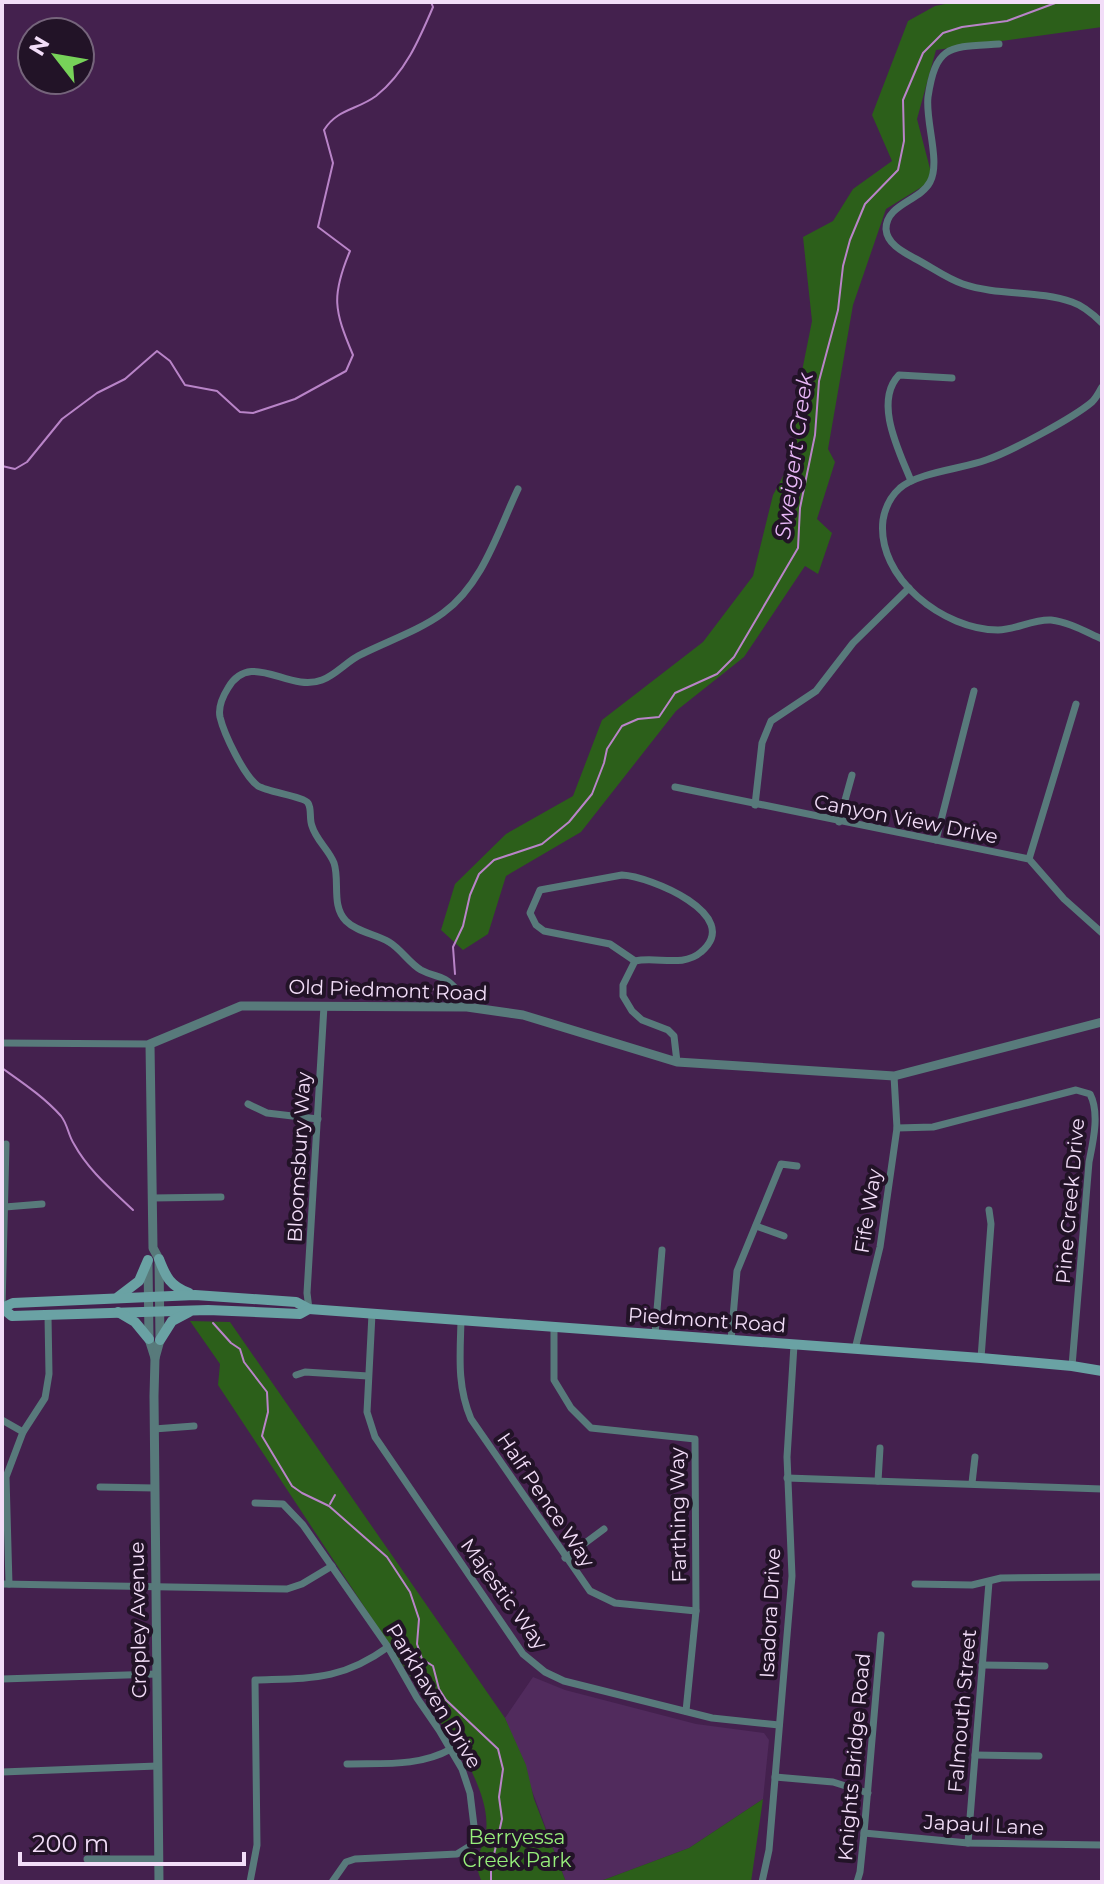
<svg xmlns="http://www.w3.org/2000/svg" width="1104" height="1884" viewBox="0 0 1104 1884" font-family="Montserrat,sans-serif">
<rect width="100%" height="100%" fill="#44214e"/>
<path fill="#512b5d" d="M533,1677L565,1690L696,1724L764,1733L769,1740L763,1799L689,1848L598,1882H566L505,1718Z"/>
<g fill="#2c5f1a">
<path d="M955,2H1102V27L936,50L917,119L933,180L886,209L853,305L828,449L835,462L817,519L832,533L818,574L805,566L744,657L676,711L581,832L506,876L488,934L463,950L441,930L455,884L506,834L573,796L602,720L703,642L753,576L773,495L797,450L794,411L812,321L803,237L833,221L853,189L892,161L872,115L908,21L935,6Z"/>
<path d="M190,1321L230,1322L505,1718L526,1765L534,1799L566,1882H482C471,1859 482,1853 486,1832C489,1809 478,1784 468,1764L218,1385L220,1364Z"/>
<path d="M763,1799L751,1882H598L689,1848Z"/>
</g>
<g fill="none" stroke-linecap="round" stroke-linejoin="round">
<g stroke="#b984c8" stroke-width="2">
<path d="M2,466L15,469L27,462L62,419L97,393L125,379L157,351L170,361L185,385L217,391L240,412L253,413L295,399L346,371L353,355C334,310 331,296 350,251L318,227L333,163L324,130C337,109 357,110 376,96C405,73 419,40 433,7L431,2"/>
<path d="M455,974L453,947L463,926L470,895L479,874L494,860L542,844L569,822L592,794L604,763L607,749L622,726L638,719L659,717L675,693L717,674L734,657L798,548L800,508L815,435L819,381L838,310L843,266L850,240L865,204L898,170L904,141L903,100L923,53L943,33L962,27L1007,21L1058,2"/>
<path d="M407,996L447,986"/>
<path d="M2,1068C23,1083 44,1097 61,1116C68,1125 68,1135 74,1144C88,1170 112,1190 133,1210"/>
<path d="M213,1323L231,1343L240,1349L244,1362L267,1392L268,1412L262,1436L292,1486L302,1493L329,1506L387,1557L410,1592L419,1619L417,1644L422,1659L433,1666L439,1689L446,1700L498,1749L503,1769L499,1797L502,1819L491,1868V1882"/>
<path d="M330,1504L335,1495"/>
</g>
<g stroke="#587a7b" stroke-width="7">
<path d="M999,44C951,47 936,43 928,97C925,121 941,162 930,182C920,201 886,204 886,229C887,244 903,252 914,258C930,266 947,279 963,284C998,296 1038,290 1072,302C1084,306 1093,314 1102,323"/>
<path d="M1102,387C1099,392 1097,397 1092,402C1073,418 1010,452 986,460C962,469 919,472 900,488C891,496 885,508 883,520C876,578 944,630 998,630C1015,630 1033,619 1051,620C1069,622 1086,632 1102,639"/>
<path d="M911,481C900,453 873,402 899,375L952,378"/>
<path d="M675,787L1029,859L1064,899L1102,933"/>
<path d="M755,805L762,743L771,721L816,691L853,643L909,588"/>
<path d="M839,822L852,775"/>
<path d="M936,840L974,691"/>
<path d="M1029,859L1076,704"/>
<path d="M622,875C649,876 745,915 701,952C683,968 656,956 635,961L610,944L544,931L536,925L530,913L540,890Z"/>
<path d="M635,961L623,985V996L632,1011L642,1020L668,1030L674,1036L677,1062"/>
<path d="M457,1007V990C442,973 438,979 421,970C409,963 401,949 389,942C376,934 357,932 346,921C331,906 340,881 334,863C329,850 316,840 312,826C309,819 312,809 308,803C305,797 268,792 258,786C244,776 224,734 220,717C218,707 223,696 228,688C251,649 288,693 322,680C336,675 348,660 362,654C388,641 420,630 443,613C483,584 498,531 518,489"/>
<path d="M2,1043L150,1044"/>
<path d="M248,1104L267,1113L318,1119"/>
<path d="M897,1128L933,1127L1076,1090L1090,1094C1100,1113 1093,1142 1089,1162L1072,1366"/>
<path d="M152,1198L221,1197"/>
<path d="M5,1207L42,1204"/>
<path d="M756,1226L784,1236"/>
<path d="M2,1308L6,1144"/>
<path d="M309,1309L307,1293L324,1006"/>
<path d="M372,1314L367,1412L375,1437L523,1654L545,1672L564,1681L712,1718L779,1725"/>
<path d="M461,1321C460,1356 457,1386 471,1419L590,1591L615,1603L696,1611"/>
<path d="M554,1327V1380L571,1408L591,1428L695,1439L696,1611L686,1711"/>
<path d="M655,1334L662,1250"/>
<path d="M731,1340L737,1271L781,1164L797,1166"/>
<path d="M855,1349L880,1247L897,1128L894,1076"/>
<path d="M981,1358L991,1224L989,1210"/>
<path d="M296,1375L305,1372L368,1376"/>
<path d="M2,1420L23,1432"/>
<path d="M154,1429L194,1426"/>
<path d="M787,1478L1102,1489"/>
<path d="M878,1481L880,1448"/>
<path d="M972,1483L975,1457"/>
<path d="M100,1487L155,1488"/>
<path d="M255,1503L283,1504L303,1525L388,1647L417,1698L439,1730L462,1769L470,1793L474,1826L470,1846L457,1854L355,1859L346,1862L332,1882"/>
<path d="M565,1558L604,1529"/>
<path d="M2,1584L287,1589L302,1584L332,1566"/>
<path d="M9,1584L6,1477L23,1432L45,1398L49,1374L48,1316"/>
<path d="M915,1584L972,1585L1001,1578L1102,1577"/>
<path d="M982,1665L1045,1666"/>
<path d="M2,1679L157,1674"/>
<path d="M975,1755L1039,1756"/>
<path d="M347,1764C382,1763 419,1767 451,1749"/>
<path d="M2,1772L157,1766"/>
<path d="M775,1777L833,1782L868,1793"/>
<path d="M864,1833L968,1843L1102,1845"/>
<path d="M968,1843L989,1582"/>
<path d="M87,1859H158"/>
<path d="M250,1882L257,1845L255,1680C310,1678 341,1681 388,1647"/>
<path d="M762,1882L769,1850L792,1576L787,1457L794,1345"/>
<path d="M857,1882L860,1872L864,1833L881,1635"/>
</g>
<g stroke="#587a7b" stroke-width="9">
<path d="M148,1262L149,1339L155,1358"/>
<path d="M159,1882L154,1396L155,1358L160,1340L159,1259L153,1248L150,1044L241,1006L467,1007L523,1015L677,1062L894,1076L1102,1022"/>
</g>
<g stroke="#6aa2a4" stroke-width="10">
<path d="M159,1259C166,1277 170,1286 189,1293"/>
<path d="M118,1297L139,1281L148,1260"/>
<path d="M2,1308L13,1303L195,1295L296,1302L309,1309L981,1358L1072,1366L1102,1371"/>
<path d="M2,1308L12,1316L208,1310L300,1314L309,1309"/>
<path d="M118,1312L135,1322L149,1339"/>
<path d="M160,1340L172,1321L189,1312"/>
</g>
</g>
<g text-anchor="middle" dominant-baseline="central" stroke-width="8" stroke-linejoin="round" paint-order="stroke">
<g font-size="20" fill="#f2ddf8" stroke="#221327">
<text transform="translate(906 819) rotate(11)">Canyon View Drive</text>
<text transform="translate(388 990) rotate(2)">Old Piedmont Road</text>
<text transform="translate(299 1157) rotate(-87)">Bloomsbury Way</text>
<text transform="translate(1070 1201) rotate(-85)">Pine Creek Drive</text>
<text transform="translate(868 1211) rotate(-81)">Fife Way</text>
<text transform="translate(707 1320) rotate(4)">Piedmont Road</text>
<text transform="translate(546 1500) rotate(56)">Half Pence Way</text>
<text transform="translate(678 1515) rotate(-91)">Farthing Way</text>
<text transform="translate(504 1594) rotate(54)">Majestic Way</text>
<text transform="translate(770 1613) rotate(-87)">Isadora Drive</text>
<text transform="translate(138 1620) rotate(-91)">Cropley Avenue</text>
<text transform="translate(434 1696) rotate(59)">Parkhaven Drive</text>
<text transform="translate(962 1711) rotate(-85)">Falmouth Street</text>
<text transform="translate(854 1757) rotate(-85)">Knights Bridge Road</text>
<text transform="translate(984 1825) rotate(3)">Japaul Lane</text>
</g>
<g font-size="20" fill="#97ef7b" stroke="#221327">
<text x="517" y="1837">Berryessa<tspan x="517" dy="23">Creek Park</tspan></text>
</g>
<g font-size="22" font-style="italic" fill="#e9b7f8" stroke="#221327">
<text transform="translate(794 456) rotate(-82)">Sweigert Creek</text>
</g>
</g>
<rect width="1104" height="1884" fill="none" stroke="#f2ddf8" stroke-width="8"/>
<g transform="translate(56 56) rotate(301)"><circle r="38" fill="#221327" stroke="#75647b" stroke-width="2"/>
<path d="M0-6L14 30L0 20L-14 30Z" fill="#77d259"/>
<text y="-12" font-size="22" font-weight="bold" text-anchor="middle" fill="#f2ddf8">N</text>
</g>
<path d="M20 1852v12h224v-12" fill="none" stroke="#f2ddf8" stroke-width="4"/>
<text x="32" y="1852" font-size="24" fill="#f2ddf8" stroke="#221327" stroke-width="6" paint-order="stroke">200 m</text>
</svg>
